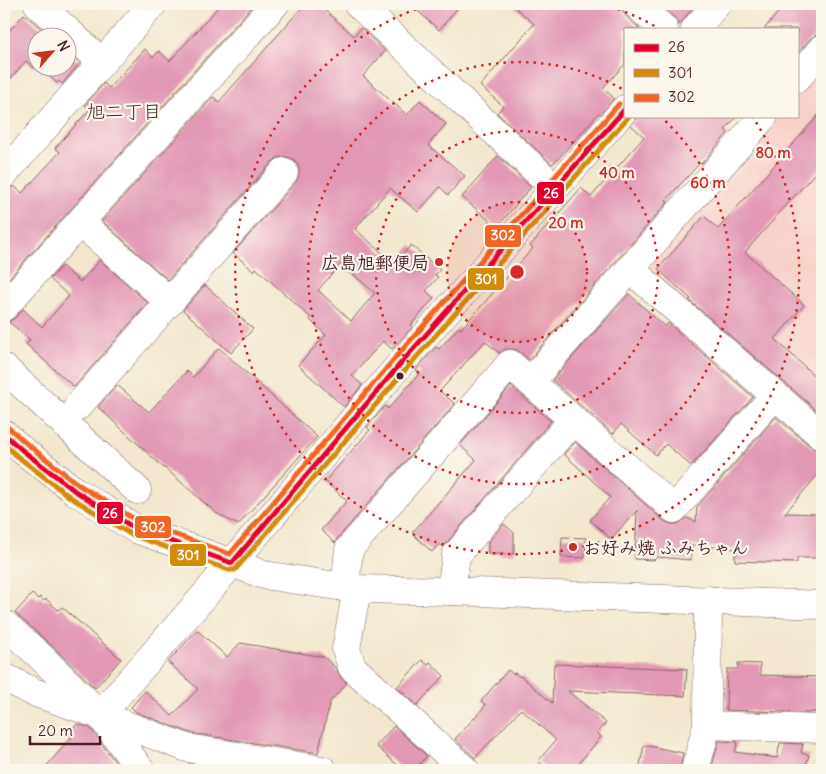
<svg xmlns="http://www.w3.org/2000/svg" width="826" height="774" viewBox="0 0 826 774" font-family="Delius,'Klee One',sans-serif">
<rect width="100%" height="100%" fill="#fbf7ec"/>
<filter id="ink" filterUnits="userSpaceOnUse"><feTurbulence type="fractalNoise" baseFrequency=".02" numOctaves="2"/><feDisplacementMap in="SourceGraphic" scale="10" xChannelSelector="R" yChannelSelector="G"/><feConvolveMatrix kernelMatrix="1 2 1 2 8 2 1 2 1" color-interpolation-filters="sRGB"/></filter>
<filter id="wash" filterUnits="userSpaceOnUse"><feTurbulence type="fractalNoise" baseFrequency=".0096" numOctaves="4" result="noise"/><feDisplacementMap in="SourceGraphic" scale="20" xChannelSelector="R" yChannelSelector="G"/><feGaussianBlur stdDeviation="1.12" result="paint"/><feColorMatrix in="noise" values="0 0 0 0 0 0 0 0 0 0 0 0 0 0 0 0 0 1.4 0 .05"/><feComposite in="paint" operator="in"/></filter>
<g filter="url(#wash)">
<rect width="100%" height="100%" fill="#f3e8cf"/>
<path fill="#f7d0c9" d="M822,58V426L641,269L772,116H797V87Z"/>
<g id="blocks">
<g fill="#e297b5" fill-rule="evenodd">
<path d="M221,4H254L4,284V189H9L14,186L22,193L60,152L55,148L90,109L85,105L104,83L109,88L145,49L153,57L159,51L170,61Z"/>
<path d="M305,4H318L354,36L361,28L385,51L363,76L407,115L420,100L446,124L428,145L465,176L448,195L440,187L418,212L390,188L355,229L395,264L411,245L440,270L435,275L438,277L426,291L434,298L411,325L413,326L392,349L383,341L352,376L362,385L344,407L298,365L326,335L310,320L311,318L256,268L254,271L233,253L296,182L299,176V167L294,160L288,157H279L272,162L168,280L102,221L213,97L219,102ZM341,264L375,293L351,321L318,290Z"/>
<path d="M410,4H461L439,30Z"/>
<path d="M511,4H621V9L625,15L640,29H625V64L603,88L614,98L600,114L599,113L557,160L552,164L497,113L503,106L480,86L534,24Z"/>
<path d="M659,4H696L679,25L674,17Z"/>
<path d="M786,4H822V28L816,35L810,39L797,54V29H764Z"/>
<path d="M24,14L52,38H38V68H68V52L80,63L62,84L59,81L57,83L43,70L42,72L35,66L34,68L26,61L4,86V37Z"/>
<path d="M822,111V165L745,252L804,305L775,339L822,383V415L689,300L691,299L658,269L704,216L718,229Z"/>
<path d="M638,116H737L725,130L728,133L701,164L700,163L666,200L668,202L529,360L520,352L514,349H505L499,353L485,341L440,391L455,404L337,539L335,543L321,530L347,501L325,481L370,430L367,427L385,406L388,409L420,373L416,370L436,347L439,349L459,327L461,329L533,248L530,246L581,188L591,197L644,137L631,125Z"/>
<path d="M498,156L531,187L497,227L462,197Z"/>
<path d="M100,260L148,303L74,387L26,344L30,340L9,322L16,317L23,309L42,327L69,296L50,279L62,266L80,282Z"/>
<path d="M205,285L253,329L231,353L183,310Z"/>
<path d="M629,294L665,327L668,323L753,397L691,466L666,444L656,455L621,424L613,434L552,380Z"/>
<path d="M219,348L317,437L238,525L216,513L165,468V469L98,407L117,385L149,412L187,371L193,377Z"/>
<path d="M511,386L551,421L443,547L439,544L432,552L412,533L476,460L460,445Z"/>
<path d="M776,417L822,456V470L785,513L822,514V558H797V563L735,561V549L692,545L691,560L657,557L654,560L635,559L637,510L611,539L590,520L610,497L564,454L575,442L664,521L671,524H678L687,518L696,522L697,507Z"/>
<path d="M504,524L514,533V554H488V542Z"/>
<path d="M562,537L586,538L585,558L561,557Z"/>
<path d="M32,594L38,599L40,597L44,601L46,599L58,610L62,607L121,659L95,688L51,645L15,613Z"/>
<path d="M197,630L227,657L240,643L324,657L336,668L341,678L347,683L330,702L318,753L191,733L136,712L131,707L145,691L172,716L198,689L168,662Z"/>
<path d="M422,660L428,665L430,662L444,676L417,705L397,687Z"/>
<path d="M738,663L760,664V675L822,677V712H811L810,713L726,710L727,669H738Z"/>
<path d="M554,664L687,669L685,696L568,691L606,723L597,733L601,737L573,770H549L538,761L556,740L521,709L475,758L455,739L486,705L481,701L508,670L513,674L515,673L520,677L521,676L552,703Z"/>
<path d="M77,724L90,728L116,763L110,770H43L72,737L68,734Z"/>
<path d="M394,726L427,756L414,770H403L376,746Z"/>
<path d="M719,741L738,742L735,752L777,758L780,743L803,744L801,753L809,755L805,770H711Z"/>
<path d="M644,745L683,753L680,770H639Z"/>
<path d="M189,764L227,770H188Z"/>
</g>
</g>
</g>
<g filter="url(#ink)">
<use href="#blocks" fill-opacity="0" stroke="#856564" stroke-width="1"/>
<g fill="none" stroke-linecap="round" stroke-linejoin="round">
<g stroke="#856564" stroke-width="29">
<g id="minor">
<path d="M38,4L102,62"/>
<path d="M358,4L555,188"/>
<path d="M636,4L664,29"/>
<path d="M797,78L822,49"/>
<path d="M764,116L630,269L822,436"/>
<path d="M4,174L153,4"/>
<path d="M80,222L170,302"/>
<path d="M4,307L275,4"/>
<path d="M4,368L137,490"/>
<path d="M530,382L630,269"/>
<path d="M78,406L284,172"/>
<path d="M232,563L264,575L357,589L451,591L822,605"/>
<path d="M345,588L349,549L510,364L674,509L775,395"/>
<path d="M357,589L346,649L352,667L465,770"/>
<path d="M451,591L456,555L573,420"/>
<path d="M4,624L40,656L100,715L141,770"/>
<path d="M4,677L33,692L100,715L187,748L323,770"/>
<path d="M707,725L822,729"/>
<path d="M695,770L707,725L708,600"/>
</g>
</g>
<g stroke="#856564" stroke-width="29">
<g id="tertiary">
<path d="M695,29L717,4"/>
<path d="M4,434L22,450L75,491L136,529L232,563"/>
<path d="M100,715L205,595L401,363L625,109"/>
</g>
</g>
<use href="#minor" stroke="#fff" stroke-width="28"/>
<use href="#tertiary" stroke="#fff" stroke-width="28"/>
<g stroke="#fbf7ec" stroke-width="9">
<g id="bus-1">
<path d="M4,434L22,450L75,491L136,529L232,563"/>
<path d="M232,563L401,363L625,109"/>
</g>
</g>
<g stroke="#fbf7ec" stroke-width="9">
<path id="bus-2" d="M4,444L17,456L70,497L132,535L229,570H235L407,368L629,116"/>
</g>
<g stroke="#fbf7ec" stroke-width="9">
<path id="bus-3" d="M9,428L27,444L79,485L139,522L230,554L395,358L619,104"/>
</g>
<use href="#bus-1" stroke="#e4002b" stroke-width="5"/>
<use href="#bus-2" stroke="#d48b09" stroke-width="5"/>
<use href="#bus-3" stroke="#f26522" stroke-width="5"/>
</g>
</g>
<circle cx="517" cy="272" r="70" fill="#d62828" fill-opacity=".12"/>
<g fill="none" stroke="#d62828" stroke-width="2.5" stroke-dasharray="2.5 5">
<circle cx="517" cy="272" r="70"/>
<circle cx="517" cy="272" r="141"/>
<path d="M660 116A211 211 0 1 1 624 90"/>
<path d="M604 4A282 282 0 0 1 658 28M752 116A282 282 0 1 1 430 4"/>
</g>
<g fill="#c8321e" stroke="#fbf7ec" stroke-width="2">
<circle cx="439" cy="262" r="5"/>
<circle cx="573" cy="547" r="5"/>
</g>
<circle fill="#4a1f2b" stroke="#fbf7ec" stroke-width="2" cx="400" cy="376" r="4.5"/>
<g text-anchor="middle" dominant-baseline="central" stroke-width="4.5" stroke-linejoin="round" paint-order="stroke">
<g font-size="18" font-weight="bold" fill="#4a1f2b" stroke="#fbf7ec" text-anchor="end">
<text x="429" y="262">広島旭郵便局</text>
<text x="583" y="547" text-anchor="start">お好み焼 ふみちゃん</text>
</g>
<g font-size="19" fill="#4a1f2b" stroke="#fbf7ec">
<text x="124" y="111">旭二丁目</text>
</g>
</g>
<circle cx="517" cy="272" r="8" fill="#d62828" stroke="#fbf7ec" stroke-width="2.5"/>
<g font-size="15" text-anchor="middle" font-weight="bold" fill="#d62828" stroke="#fbf7ec" stroke-width="4.5" stroke-linejoin="round" paint-order="stroke">
<text x="773" y="158">80 m</text>
<text x="617" y="178">40 m</text>
<text x="708" y="188">60 m</text>
<text x="566" y="228">20 m</text>
</g>
<g stroke="#fbf7ec" stroke-width="2">
<rect x="536" y="181" width="29" height="24" rx="5" fill="#e4002b"/>
<rect x="484" y="224" width="38" height="24" rx="5" fill="#f26522"/>
<rect x="467" y="267" width="38" height="24" rx="5" fill="#d48b09"/>
<rect x="96" y="501" width="28" height="24" rx="5" fill="#e4002b"/>
<rect x="134" y="515" width="38" height="24" rx="5" fill="#f26522"/>
<rect x="169" y="543" width="38" height="24" rx="5" fill="#d48b09"/>
</g>
<g font-size="14" text-anchor="middle" font-weight="bold" fill="#fff">
<text x="551" y="198">26</text>
<text x="503" y="240">302</text>
<text x="486" y="284">301</text>
<text x="110" y="518">26</text>
<text x="153" y="532">302</text>
<text x="188" y="560">301</text>
</g>
<rect width="826" height="774" fill="none" stroke="#fbf7ec" stroke-width="20"/>
<rect x="624" y="28" width="175" height="90" fill="#fbf7ec" stroke="#b4a19f"/>
<rect x="634" y="44" width="25" height="8" fill="#e4002b" stroke="#b4a19f"/>
<text x="668" y="52" font-size="15" fill="#4a1f2b">26</text>
<rect x="634" y="69" width="25" height="8" fill="#d48b09" stroke="#b4a19f"/>
<text x="668" y="78" font-size="15" fill="#4a1f2b">301</text>
<rect x="634" y="94" width="25" height="8" fill="#f26522" stroke="#b4a19f"/>
<text x="668" y="102" font-size="15" fill="#4a1f2b">302</text>
<g transform="translate(52 52) rotate(62)"><circle r="24" fill="#fbf7ec" stroke="#b4a19f"/>
<path d="M0-4L9 19L0 12L-9 19Z" fill="#c8321e"/>
<text y="-8" font-size="14" font-weight="bold" text-anchor="middle" fill="#4a1f2b">N</text>
</g>
<path d="M30 736v8h70v-8" fill="none" stroke="#4a1f2b" stroke-width="2.5"/>
<text x="38" y="736" font-size="15" fill="#4a1f2b" stroke="#fbf7ec" stroke-width="4" paint-order="stroke">20 m</text>
</svg>
